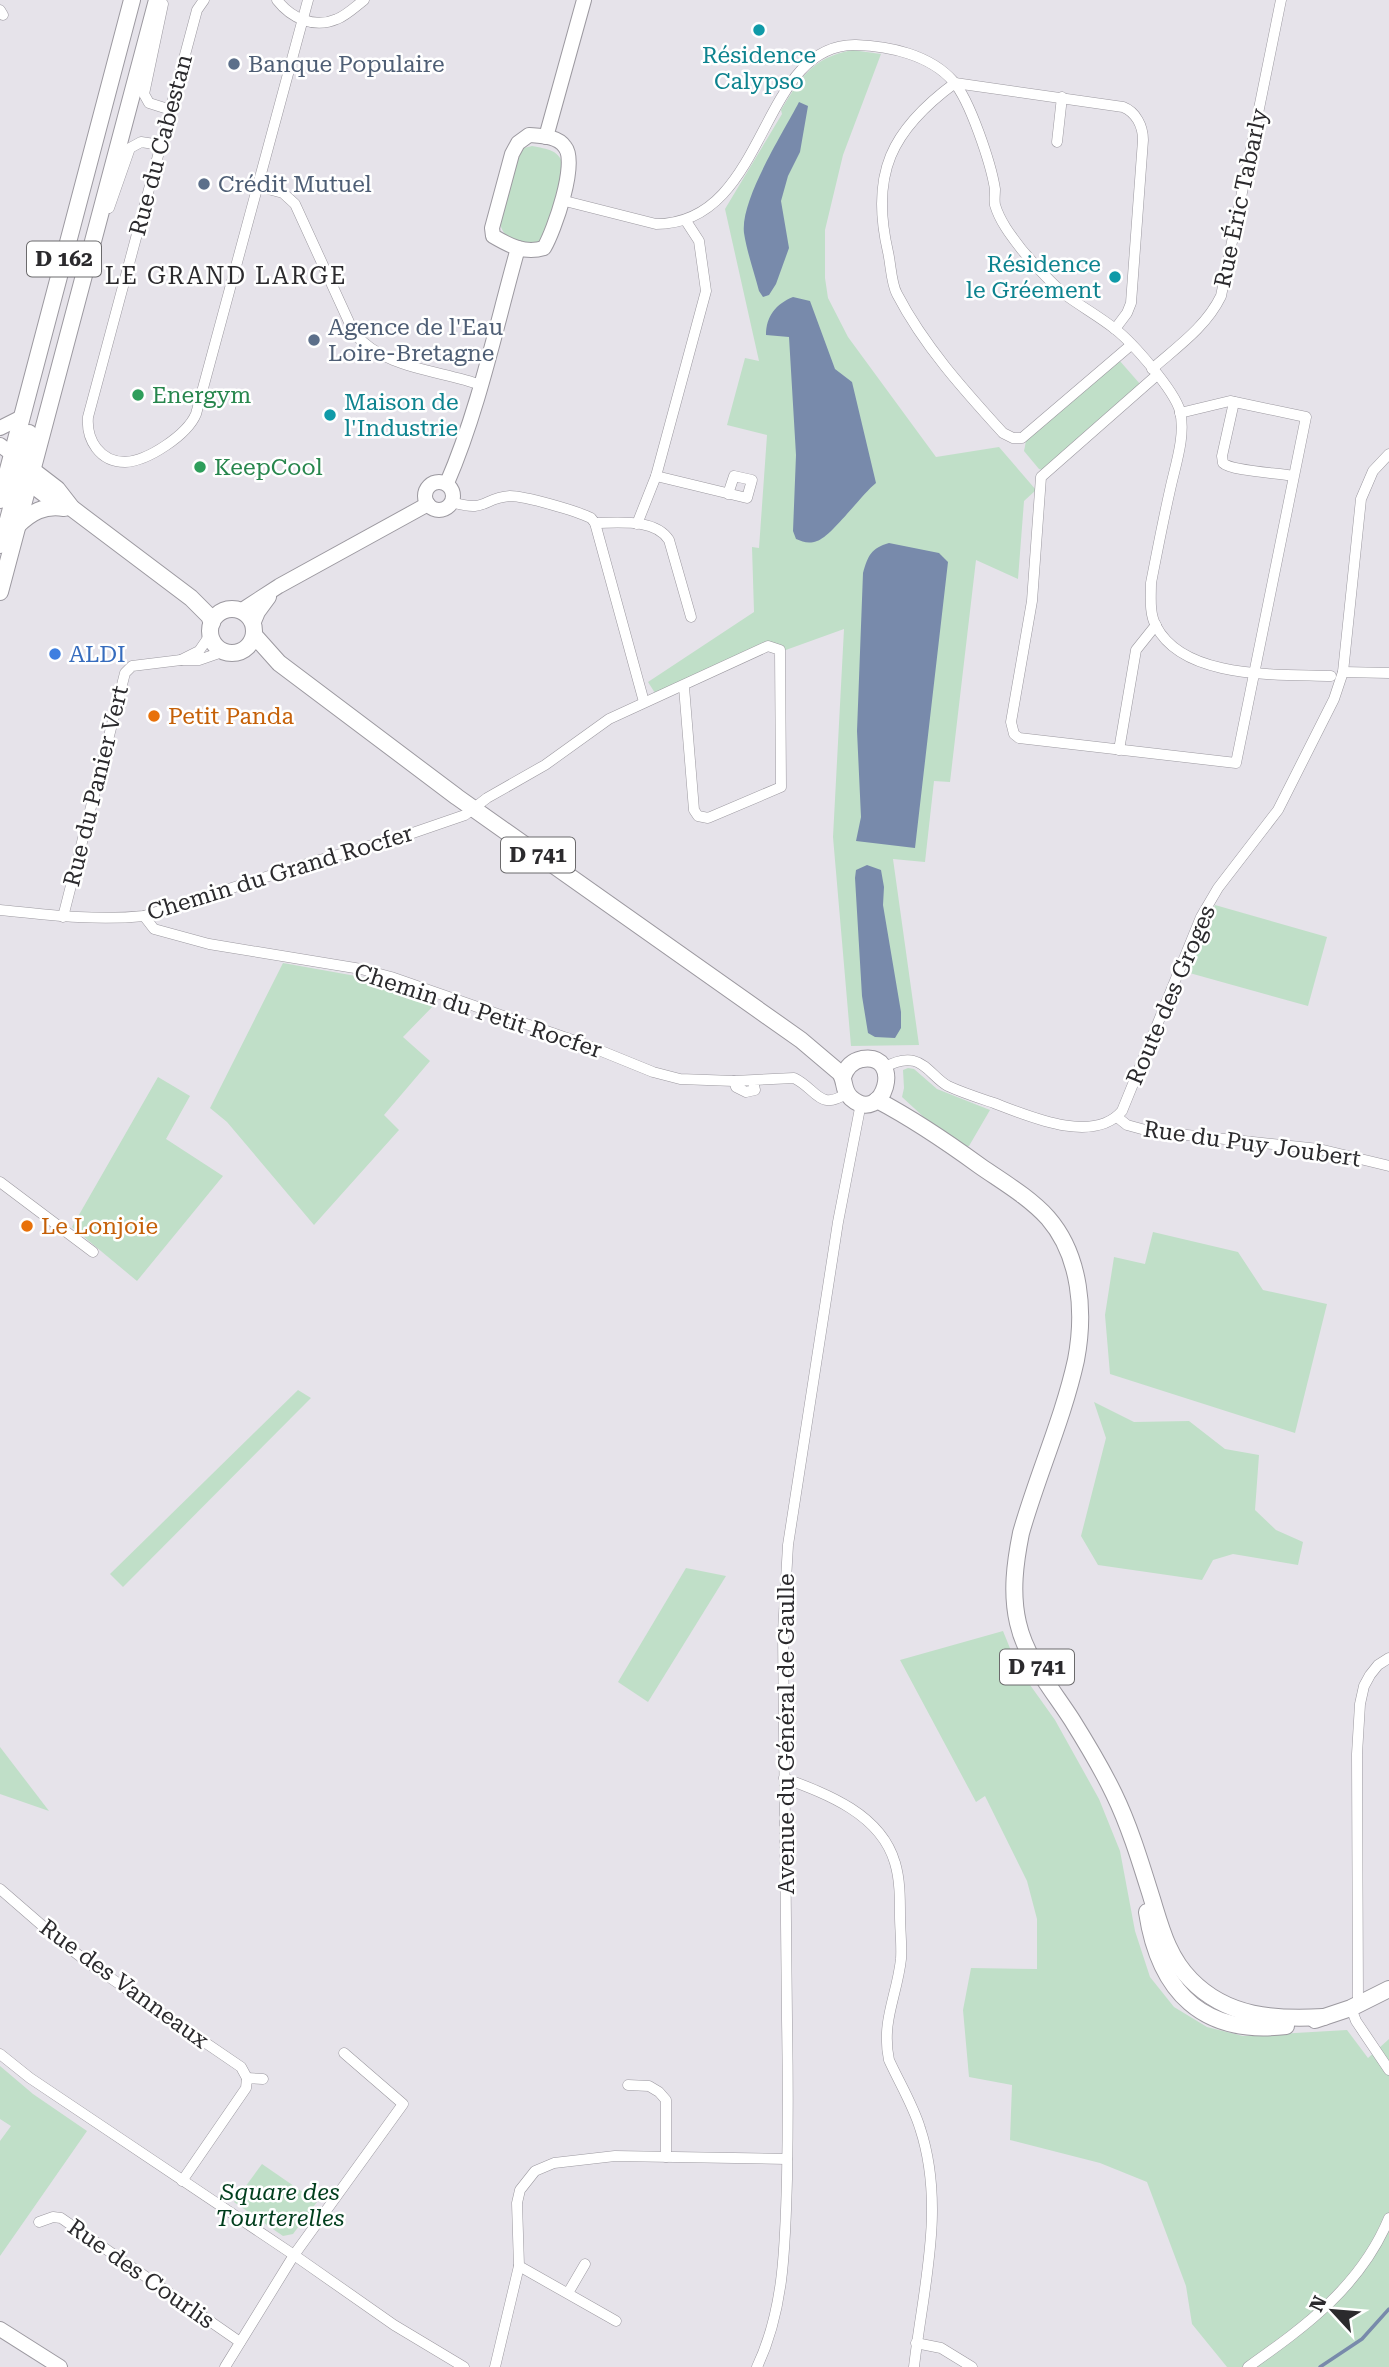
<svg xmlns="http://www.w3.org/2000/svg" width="1389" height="2367" viewBox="0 0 1389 2367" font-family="'Roboto Serif',serif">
<rect width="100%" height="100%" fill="#e6e3ea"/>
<g fill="#c0dfc8">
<path d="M852,50L881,54L843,155L825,230V278L828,298L848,337L936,457L999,447L1036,490L1024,501L1018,579L976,560L950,782L934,781L925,862L893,859L919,1045L851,1046L833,837L844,629L783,651L777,645L655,693L648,682L754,612L752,547L759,548L767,435L727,425L745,358L759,361L725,209L782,114L781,110C801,77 812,58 852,50Z"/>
<path d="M532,146C547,149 561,150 563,167L546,235L535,244C519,242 503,240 500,223L518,154L524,148Z"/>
<path d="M1119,360L1140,384L1043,470L1039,469L1024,451L1026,441Z"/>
<path d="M1215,905L1327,937L1308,1006L1186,972Z"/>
<path d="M283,963L367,978L437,1002L403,1037L430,1061L384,1115L399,1130L314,1225L227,1122L210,1108Z"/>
<path d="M908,1068L914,1069L937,1089L990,1110L969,1146L964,1147L927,1120L902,1097L904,1088L903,1070Z"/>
<path d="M158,1077L190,1096L166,1139L223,1176L137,1281L72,1227Z"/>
<path d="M1153,1232L1238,1252L1263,1290L1327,1304L1295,1433L1110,1374L1105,1315L1114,1257L1145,1264Z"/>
<path d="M298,1390L311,1398L123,1587L110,1574Z"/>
<path d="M1094,1402L1134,1422L1189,1421L1225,1449L1259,1455L1255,1510L1276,1530L1303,1542L1298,1565L1233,1554L1213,1560L1202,1580L1098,1565L1081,1536L1106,1438Z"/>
<path d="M686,1568L726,1576L648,1702L618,1682Z"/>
<path d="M1003,1631L1018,1668L1055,1720L1099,1799L1120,1851L1135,1931L1150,1977L1174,2007L1207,2027L1243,2036L1347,2030L1368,2058L1389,2039V2367H1227L1192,2324L1186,2286L1147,2182L1100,2163L1010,2140L1012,2085L969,2077L963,2010L971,1968L1037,1969V1919L1027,1881L985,1796L976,1802L900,1660Z"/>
<path d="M0,1747L49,1811L0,1794Z"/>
<path d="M0,2066L33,2094L87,2131L0,2256V2141L11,2126L0,2119Z"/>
<path d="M262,2164L317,2202L293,2234L283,2236L234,2202Z"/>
</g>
<g fill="#788aab">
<path d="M799,102L808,106L800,152L788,176L781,201L789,248L776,284L769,295L763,297L759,291C754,272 747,252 744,233C740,200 783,133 799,102Z"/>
<path d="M793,297L810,301L835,369L852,382L876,483C861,495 831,537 817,541C809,544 803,542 796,539L793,531L796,455L789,337L766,335C766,316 776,304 793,297Z"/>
<path d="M889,543L939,553L948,562L915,848L856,841L861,817L857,731L863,573C868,556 871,548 889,543Z"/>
<path d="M867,865L881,870L884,887L883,905L901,1012V1028L895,1038L875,1037L868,1033L862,996L855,878L856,870Z"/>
</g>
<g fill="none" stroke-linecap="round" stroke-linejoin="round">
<path stroke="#788aab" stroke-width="3.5" d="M1320,2367L1362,2339L1389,2309"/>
<g stroke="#9c99a0" stroke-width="11">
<g id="street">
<path d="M204,0L197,10L88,417C86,440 100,462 125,462C148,461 187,435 196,414L308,0"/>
<path d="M277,0C291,18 314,29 337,19C347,15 356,6 364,0"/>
<path d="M163,4L144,94L149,103L171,110"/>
<path d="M0,10L3,15"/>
<path d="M955,83C891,130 870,174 888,252C891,265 891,283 897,294C924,346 964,390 1003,433L1013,438H1022L1131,345"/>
<path d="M955,83L1123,107C1136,112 1143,126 1143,140L1131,303L1127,313L1115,329"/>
<path d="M1057,142L1062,97"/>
<path d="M257,186L283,193L295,204L354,333C384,369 439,370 481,385"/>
<path d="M561,200L656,224C769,224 758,43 856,45C890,46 930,55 953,81C970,100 991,164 995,189C995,194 994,200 995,205C1000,222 1012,237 1022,250C1036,266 1050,283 1067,296C1082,307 1100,317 1115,329C1133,343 1174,390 1180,411C1186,436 1175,466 1170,490C1163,521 1157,552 1151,583C1151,597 1149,613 1156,626C1184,680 1279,674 1331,676"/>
<path d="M109,208L130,148L141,142L161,145"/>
<path d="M1152,369C1177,347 1206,327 1221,296L1281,0"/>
<path d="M1157,375L1041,477L1032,601L1011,722L1014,734L1019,738L1236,763L1306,417L1230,401L1180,413"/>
<path d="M1234,402L1222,456L1223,463C1231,471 1279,473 1293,476"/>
<path d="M656,476L747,498L752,480L734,476L728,494"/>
<path d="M452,502C487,513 482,498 510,496C525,496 577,511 591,518L595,523L644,702"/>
<path d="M595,523C618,523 655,518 669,540L691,617"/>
<path d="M637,524L656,476L706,291L699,241L686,221"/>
<path d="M210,635L199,651L181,660H199L222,652"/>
<path d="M1343,672L1389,673"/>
<path d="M1119,750L1136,650L1156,625"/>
<path d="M0,910C48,915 96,921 144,916L316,861L404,836L465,815L487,798L545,765L609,719L768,646L780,650L781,787L708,818L698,816L694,810L684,687"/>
<path d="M144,916L154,929L209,944L361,969L391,977L584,1044L653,1072L680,1079L734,1081"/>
<path d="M63,917L125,673L132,666L181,660"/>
<path d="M883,1068C892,1063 903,1058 914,1061C927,1064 936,1080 948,1086C963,1093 979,1098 994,1103C1028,1116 1093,1145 1122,1111L1201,917L1218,888L1278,810L1334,699L1343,672L1361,499L1373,471L1389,454"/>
<path d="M753,1081L755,1090L746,1092L736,1087L734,1081L794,1078C817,1089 819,1112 847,1093"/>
<path d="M1117,1117L1127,1125L1149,1131L1319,1149L1389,1166"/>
<path d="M0,1182L93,1252"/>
<path d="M784,1778C827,1794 881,1814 895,1863C900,1879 900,1899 900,1916C900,1930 902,1945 901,1959C897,1996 881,2021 889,2060C899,2082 913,2105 920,2128C946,2207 923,2287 914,2367"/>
<path d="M0,1889L60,1941L93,1966L241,2067L247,2078"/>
<path d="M1358,2005L1357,1754L1360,1704L1364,1686L1370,1675L1378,1665L1389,1658"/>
<path d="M1351,2008L1356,2021L1389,2070"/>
<path d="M0,2054L30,2078L294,2255L394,2325L464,2367"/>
<path d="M628,2085L649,2086L659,2092L666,2100V2157"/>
<path d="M182,2181L246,2088L247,2078L263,2079"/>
<path d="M39,2222L53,2217L61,2218L240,2342"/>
<path d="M519,2266L616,2321"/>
<path d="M568,2293L585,2264"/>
<path d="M916,2343L941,2348L972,2367"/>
<path d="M225,2367L294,2255L403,2104L344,2053"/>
<path d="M495,2367L519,2266L517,2203L520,2190L535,2171L554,2163L615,2156L787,2159"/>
<path d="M757,2367C785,2308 785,2243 787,2179C788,2126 788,2073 787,2020C786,1891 784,1761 783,1632L788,1545L838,1222L861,1103"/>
<path d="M1248,2367C1306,2326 1361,2286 1389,2218"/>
</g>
</g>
<g stroke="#9c99a0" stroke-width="16">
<g id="secondary">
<path d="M529,135C541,136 558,136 565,147C578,163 554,231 544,248C525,254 510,246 493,236L492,228L512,154L518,143Z"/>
<path d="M546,137L584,0"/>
<path d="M0,428L22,417"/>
<path d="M0,445L12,454L19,474L0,546"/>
<circle cx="439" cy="496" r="14"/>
<path d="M447,483C479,409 496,326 518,248"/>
<path d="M242,610L279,586L428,504"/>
<path d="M253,624L258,612L269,597"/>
<path d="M0,2329L60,2367"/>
</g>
</g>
<g stroke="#9c99a0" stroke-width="18">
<g id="primary">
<path d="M29,433L21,461L29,482"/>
<path d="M27,466L57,489L71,507"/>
<path d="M22,477L51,499L73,509L191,598L209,616L212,623"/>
<path d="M0,500L132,0"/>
<path d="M17,526C31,512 44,505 64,508"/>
<path d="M0,592L157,0"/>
<circle cx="232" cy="631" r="22"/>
<path d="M254,635L279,663L457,797L801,1040L840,1073C846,1081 842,1090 851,1098C884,1127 905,1052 862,1059C852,1061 846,1068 843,1077"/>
<path d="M877,1100C913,1119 947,1142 980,1166C1003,1182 1029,1197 1048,1218C1081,1256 1085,1313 1076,1360C1063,1419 1037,1476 1021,1533C1015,1563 1011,1593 1018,1623C1026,1659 1052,1689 1072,1720C1087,1744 1102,1769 1114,1794C1130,1827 1141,1864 1152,1899C1161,1928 1168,1957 1191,1980C1227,2017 1275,2020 1324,2017"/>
<path d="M1147,1912C1159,1992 1203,2036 1286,2026"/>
<path d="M1315,2020L1351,2008L1389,1989"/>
</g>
</g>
<use href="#street" stroke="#fff" stroke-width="10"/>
<use href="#secondary" stroke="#fff" stroke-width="14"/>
<use href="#primary" stroke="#fff" stroke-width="16"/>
</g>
<g fill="#0f9aa8" stroke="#fff" stroke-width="2.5">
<circle cx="759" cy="30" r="7"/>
<circle cx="1115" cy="277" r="7"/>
<circle cx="330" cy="415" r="7"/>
</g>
<g fill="#5c6f8a" stroke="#fff" stroke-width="2.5">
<circle cx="234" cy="64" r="7"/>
<circle cx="204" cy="184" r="7"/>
<circle cx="314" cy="340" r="7"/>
</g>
<g fill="#2e9e5b" stroke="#fff" stroke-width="2.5">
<circle cx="138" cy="395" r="7"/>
<circle cx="200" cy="467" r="7"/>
</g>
<circle fill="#3f7fe0" stroke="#fff" stroke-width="2.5" cx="55" cy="654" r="7"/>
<g fill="#e8710a" stroke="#fff" stroke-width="2.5">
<circle cx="154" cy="716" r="7"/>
<circle cx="27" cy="1226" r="7"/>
</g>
<g text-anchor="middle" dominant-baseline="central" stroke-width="5" stroke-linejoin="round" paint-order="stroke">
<g fill="#fff" stroke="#6b6a6c" stroke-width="2">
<rect x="27" y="241.5" width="74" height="35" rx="5"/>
<rect x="501" y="837.5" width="74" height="35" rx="5"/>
<rect x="1000" y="1649.5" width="74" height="35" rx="5"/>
</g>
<g font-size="21" font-weight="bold" fill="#2b2a2d">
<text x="64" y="259">D 162</text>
<text x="538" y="855">D 741</text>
<text x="1037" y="1667">D 741</text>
</g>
<g font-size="23" fill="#0d838f" stroke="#fff">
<text x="759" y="55">Résidence<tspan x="759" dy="26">Calypso</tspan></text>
<text x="1101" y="264" text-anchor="end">Résidence<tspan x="1101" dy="26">le Gréement</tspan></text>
<text x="344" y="402" text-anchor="start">Maison de<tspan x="344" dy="26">l'Industrie</tspan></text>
</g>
<g font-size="23" fill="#4e5e75" stroke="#fff" text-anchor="start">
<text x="248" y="64">Banque Populaire</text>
<text x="218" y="184">Crédit Mutuel</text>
<text x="328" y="327">Agence de l'Eau<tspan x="328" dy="26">Loire-Bretagne</tspan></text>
</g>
<g font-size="23" fill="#2b2a2d" stroke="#fff">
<text transform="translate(161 145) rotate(-75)">Rue du Cabestan</text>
<text transform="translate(1241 198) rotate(-78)">Rue Éric Tabarly</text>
<text transform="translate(96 786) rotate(-76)">Rue du Panier Vert</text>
<text transform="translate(280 873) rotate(-17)">Chemin du Grand Rocfer</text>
<text transform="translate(1171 995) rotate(-67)">Route des Groges</text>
<text transform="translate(478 1011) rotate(18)">Chemin du Petit Rocfer</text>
<text transform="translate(1252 1144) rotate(8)">Rue du Puy Joubert</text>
<text transform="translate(786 1734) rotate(-90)">Avenue du Général de Gaulle</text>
<text transform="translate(124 1984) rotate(36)">Rue des Vanneaux</text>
<text transform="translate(141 2274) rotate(35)">Rue des Courlis</text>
</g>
<g font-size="23" fill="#27864d" stroke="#fff" text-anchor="start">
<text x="152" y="395">Energym</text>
<text x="214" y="467">KeepCool</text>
</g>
<g font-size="23" fill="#366cbe" stroke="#fff" text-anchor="start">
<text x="69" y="654">ALDI</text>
</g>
<g font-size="23" fill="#c56008" stroke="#fff" text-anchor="start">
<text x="168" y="716">Petit Panda</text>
<text x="41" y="1226">Le Lonjoie</text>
</g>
<g font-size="23" font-style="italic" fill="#003e1d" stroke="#fff">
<text x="280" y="2192">Square des<tspan x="280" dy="26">Tourterelles</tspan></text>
</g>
<g font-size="24" letter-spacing="2" fill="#2b2a2d" stroke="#fff">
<text x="226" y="276">LE GRAND LARGE</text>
</g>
</g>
<g transform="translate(1333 2311) rotate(296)" stroke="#ffffff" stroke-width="5" paint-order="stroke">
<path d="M0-5L12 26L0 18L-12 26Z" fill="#2b2a2d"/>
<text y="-10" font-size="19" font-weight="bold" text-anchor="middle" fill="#2b2a2d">N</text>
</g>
</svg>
